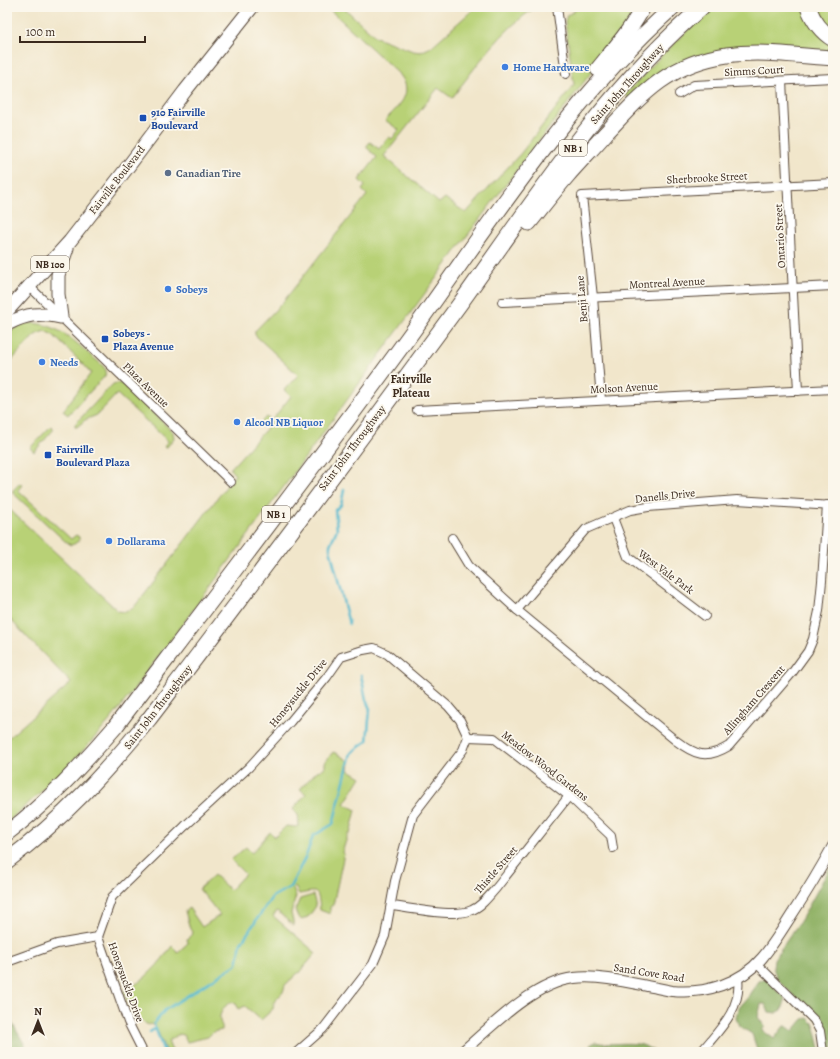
<svg xmlns="http://www.w3.org/2000/svg" width="840" height="1059" viewBox="0 0 840 1059" font-family="Alegreya,serif">
<rect width="100%" height="100%" fill="#fbf7ec"/>
<filter id="ink" filterUnits="userSpaceOnUse"><feTurbulence type="fractalNoise" baseFrequency=".025" numOctaves="2"/><feDisplacementMap in="SourceGraphic" scale="8" xChannelSelector="R" yChannelSelector="G"/><feConvolveMatrix kernelMatrix="1 2 1 2 8 2 1 2 1" color-interpolation-filters="sRGB"/></filter>
<filter id="wash" filterUnits="userSpaceOnUse"><feTurbulence type="fractalNoise" baseFrequency=".012" numOctaves="4" result="noise"/><feDisplacementMap in="SourceGraphic" scale="16" xChannelSelector="R" yChannelSelector="G"/><feGaussianBlur stdDeviation="0.9" result="paint"/><feColorMatrix in="noise" values="0 0 0 0 0 0 0 0 0 0 0 0 0 0 0 0 0 1.4 0 .05"/><feComposite in="paint" operator="in"/></filter>
<g filter="url(#wash)">
<rect width="100%" height="100%" fill="#f1e6cb"/>
<g fill="#b8d176" stroke="#7a7e4a">
<path d="M327,7H343L376,37L413,51L421,52L431,47L476,7H536C501,30 477,65 452,98L438,88L384,156L439,203L445,198L466,213L521,153L574,85L565,21L567,15L573,12L578,7H639C583,86 522,162 464,240C348,398 234,557 116,713C82,754 47,788 7,822V739L71,683L7,616V507L118,611L126,612L135,606L235,475L230,469L267,428L261,422L266,417L272,420L291,396L284,390L298,375L255,335V331L283,302L367,195L362,190L365,186L359,180L377,157L366,147L370,142L379,149L389,137L392,139L399,130L385,120C398,107 415,93 400,75Z"/>
<path d="M713,7H801L833,45V55L731,50L631,100L625,95C653,64 682,34 713,7Z"/>
<path d="M813,7H833V32L830,30Z"/>
<path d="M29,323C55,323 73,339 90,355C96,360 102,364 106,370L105,376L68,415L63,411L91,373L84,365L53,335L45,331L37,334L34,336L10,362L7,359V333L22,324Z"/>
<path d="M117,383L122,384L173,432L174,438L167,447H165L164,446L168,441L117,394L97,415L85,420L77,427H75V424L113,384Z"/>
<path d="M51,426L54,429L34,452L30,448Z"/>
<path d="M19,484H21L22,485L18,490L71,539L76,535L79,537C80,541 75,544 71,545L67,543L13,493V490Z"/>
<path d="M333,752L338,754L350,762L349,770L361,777L344,804L356,810L350,834H348L342,853L344,854L333,905L330,907V914L320,910C318,888 317,891 299,894L295,887L293,889L296,896L291,913L294,926L277,911L273,916L316,953L299,973H298L285,985L283,992L274,1002L273,1009L261,1020L245,1006L239,1009L236,1004L231,1002C225,1004 218,1015 220,1021C221,1025 223,1026 222,1030L213,1032L208,1037L187,1042L183,1035L179,1034L168,1041L171,1049L175,1052H166L156,1027L150,1024L148,1025C131,1015 130,1009 124,991C145,981 159,964 172,946L178,952L188,943L187,939L193,933L190,929L185,911L189,908L202,927L220,915L199,889L214,875L230,890L245,874L231,860L246,847L252,853L270,832L275,837L286,826L296,827L299,825L298,815L293,809L306,794L300,789L317,771L321,770L325,767V762Z"/>
<path d="M313,895L316,906L309,916L302,920L297,916L295,910L300,899Z"/>
</g>
<g fill="#92b367" stroke="#666e42">
<path d="M833,862V1052H826L822,1025L778,980L773,968L774,959L801,920Z"/>
<path d="M767,979L774,986L776,990L784,996L785,1001L782,1010L776,1013L769,1012L765,1004H761L758,1017L765,1027L762,1030L774,1039L784,1026H786L793,1031L803,1019L808,1018L814,1024L821,1052H758L752,1034L739,1026L736,1018L738,1009L750,995L759,981L762,980Z"/>
<path d="M7,1014L29,1052H7Z"/>
<path d="M595,1042C610,1046 626,1041 642,1045C646,1046 651,1050 656,1052H593L590,1045Z"/>
</g>
<g fill="none" stroke-linecap="round" stroke-linejoin="round">
<g stroke="#50b8ce" stroke-width="2.5">
<path d="M344,490L341,505L335,510L337,529L330,545V549L349,624"/>
<path d="M150,1032L156,1028"/>
<path d="M102,1052H125"/>
<path d="M164,1052L154,1024L165,1010L237,964L241,943L272,897L290,887L306,856L313,836L333,824L351,753L367,741L370,709L366,700L361,675"/>
</g>
</g>
</g>
<g filter="url(#ink)">
<g fill="none" stroke-linecap="round" stroke-linejoin="round">
<g stroke="#564638" stroke-width="10">
<g id="minor">
<path d="M557,7L566,74"/>
<path d="M782,81L798,391"/>
<path d="M679,94L694,85L833,78"/>
<path d="M30,287L231,482"/>
<path d="M502,302L833,286"/>
<path d="M601,400L593,297L582,196L833,183"/>
<path d="M417,410L833,389"/>
<path d="M613,518L628,557L705,616"/>
<path d="M452,538L469,566L517,610L675,740C695,755 706,760 729,746L792,673L808,651L813,639L819,611L822,581L827,505"/>
<path d="M517,610L586,529L630,510L648,507L737,500L833,506"/>
<path d="M468,737L494,738L569,796L611,836L613,848"/>
<path d="M391,906C411,908 454,918 472,910C482,906 490,895 497,887L569,796"/>
<path d="M7,962L57,944L98,937"/>
<path d="M757,964L814,1020L820,1031L823,1052"/>
<path d="M143,1052L128,1022L98,937L112,897L185,826L249,767L290,722L327,677L341,657L363,650L374,648L387,654L448,706L460,720L468,737L463,750L413,815L395,881L385,936L373,964L323,1029L297,1052"/>
<path d="M701,1052C719,1030 742,1009 738,978"/>
</g>
</g>
<g stroke="#564638" stroke-width="12">
<path id="tertiary" d="M462,1052C492,1026 533,983 574,978C601,975 631,983 657,988C662,989 667,990 672,991C705,994 740,984 762,958C773,945 782,930 791,916C806,893 820,870 833,846"/>
</g>
<g stroke="#564638" stroke-width="15">
<g id="primary">
<path d="M7,311L70,241L127,168L185,91L252,7"/>
<path d="M7,324C29,313 38,313 61,317L58,294V275L67,248"/>
</g>
</g>
<g stroke="#564638" stroke-width="17">
<g id="motorway">
<path d="M808,7C813,20 821,32 833,39"/>
<path d="M598,69C614,49 631,30 643,7"/>
<path d="M529,223C542,207 554,191 567,176C580,161 593,148 606,133C643,93 670,63 727,55C762,50 798,56 833,58"/>
<path d="M7,833C47,803 82,765 115,727C214,597 314,467 410,335C492,221 568,101 673,7"/>
<path d="M7,861C63,819 105,773 149,719C254,582 357,444 459,305C534,201 604,91 702,7"/>
</g>
</g>
<use href="#minor" stroke="#fff" stroke-width="8"/>
<use href="#tertiary" stroke="#fff" stroke-width="10"/>
<use href="#primary" stroke="#fff" stroke-width="13"/>
<use href="#motorway" stroke="#fff" stroke-width="15"/>
</g>
</g>
<g fill="#3f7fe0" stroke="#fbf7ec" stroke-width="1.5">
<circle cx="505" cy="67" r="4"/>
<circle cx="168" cy="289" r="4"/>
<circle cx="42" cy="362" r="4"/>
<circle cx="237" cy="422" r="4"/>
<circle cx="109" cy="541" r="4"/>
</g>
<g fill="#1a4fb4" stroke="#fbf7ec" stroke-width="1.5">
<rect x="139" y="114" width="8" height="8" rx="2"/>
<rect x="101" y="335" width="8" height="8" rx="2"/>
<rect x="44" y="451" width="8" height="8" rx="2"/>
</g>
<circle fill="#5c6f8a" stroke="#fbf7ec" stroke-width="1.5" cx="168" cy="173" r="4"/>
<g text-anchor="middle" dominant-baseline="central" stroke-width="3.5" stroke-linejoin="round" paint-order="stroke">
<g fill="#fbf7ec" stroke="#75685c" stroke-width="1">
<rect x="559" y="140" width="28" height="16" rx="3"/>
<rect x="31" y="256" width="38" height="16" rx="3"/>
<rect x="262" y="506" width="28" height="16" rx="3"/>
</g>
<g font-size="10" font-weight="bold" fill="#3b2a1e">
<text x="573" y="148">NB 1</text>
<text x="50" y="264">NB 100</text>
<text x="276" y="514">NB 1</text>
</g>
<g font-size="11" font-weight="bold" fill="#366cbe" stroke="#fbf7ec" text-anchor="start">
<text x="513" y="67">Home Hardware</text>
<text x="176" y="289">Sobeys</text>
<text x="50" y="362">Needs</text>
<text x="245" y="422">Alcool NB Liquor</text>
<text x="117" y="541">Dollarama</text>
</g>
<g font-size="11" fill="#3b2a1e" stroke="#fbf7ec">
<text transform="translate(754 71) rotate(-3)">Simms Court</text>
<text transform="translate(627 84) rotate(-48)">Saint John Throughway</text>
<text transform="translate(707 178) rotate(-3)">Sherbrooke Street</text>
<text transform="translate(117 180) rotate(-52)">Fairville Boulevard</text>
<text transform="translate(780 236) rotate(-93)">Ontario Street</text>
<text transform="translate(667 283) rotate(-3)">Montreal Avenue</text>
<text transform="translate(582 299) rotate(-95)">Benji Lane</text>
<text transform="translate(146 385) rotate(44)">Plaza Avenue</text>
<text transform="translate(624 388) rotate(-3)">Molson Avenue</text>
<text transform="translate(352 448) rotate(-53)">Saint John Throughway</text>
<text transform="translate(665 496) rotate(-6)">Danells Drive</text>
<text transform="translate(666 572) rotate(37)">West Vale Park</text>
<text transform="translate(298 693) rotate(-51)">Honeysuckle Drive</text>
<text transform="translate(754 700) rotate(-49)">Allingham Crescent</text>
<text transform="translate(158 707) rotate(-52)">Saint John Throughway</text>
<text transform="translate(545 766) rotate(38)">Meadow Wood Gardens</text>
<text transform="translate(496 870) rotate(-49)">Thistle Street</text>
<text transform="translate(649 973) rotate(9)">Sand Cove Road</text>
<text transform="translate(126 982) rotate(70)">Honeysuckle Drive</text>
</g>
<g font-size="11" font-weight="bold" fill="#164399" stroke="#fbf7ec" text-anchor="start">
<text x="151" y="112">910 Fairville<tspan x="151" dy="13">Boulevard</tspan></text>
<text x="113" y="333">Sobeys -<tspan x="113" dy="13">Plaza Avenue</tspan></text>
<text x="56" y="449">Fairville<tspan x="56" dy="13">Boulevard Plaza</tspan></text>
</g>
<g font-size="11" font-weight="bold" fill="#4e5e75" stroke="#fbf7ec" text-anchor="start">
<text x="176" y="173">Canadian Tire</text>
</g>
<g font-size="12" font-weight="bold" fill="#3b2a1e" stroke="#fbf7ec">
<text x="411" y="379">Fairville<tspan x="411" dy="14">Plateau</tspan></text>
</g>
</g>
<rect width="840" height="1059" fill="none" stroke="#fbf7ec" stroke-width="24"/>
<g transform="translate(38 1021)" stroke="#fbf7ec" stroke-width="3" paint-order="stroke">
<path d="M0-3L7 15L0 10L-7 15Z" fill="#3b2a1e"/>
<text y="-6" font-size="11" font-weight="bold" text-anchor="middle" fill="#3b2a1e">N</text>
</g>
<path d="M20 36v6h125v-6" fill="none" stroke="#3b2a1e" stroke-width="2"/>
<text x="26" y="36" font-size="12" fill="#3b2a1e" stroke="#fbf7ec" stroke-width="3" paint-order="stroke">100 m</text>
</svg>
